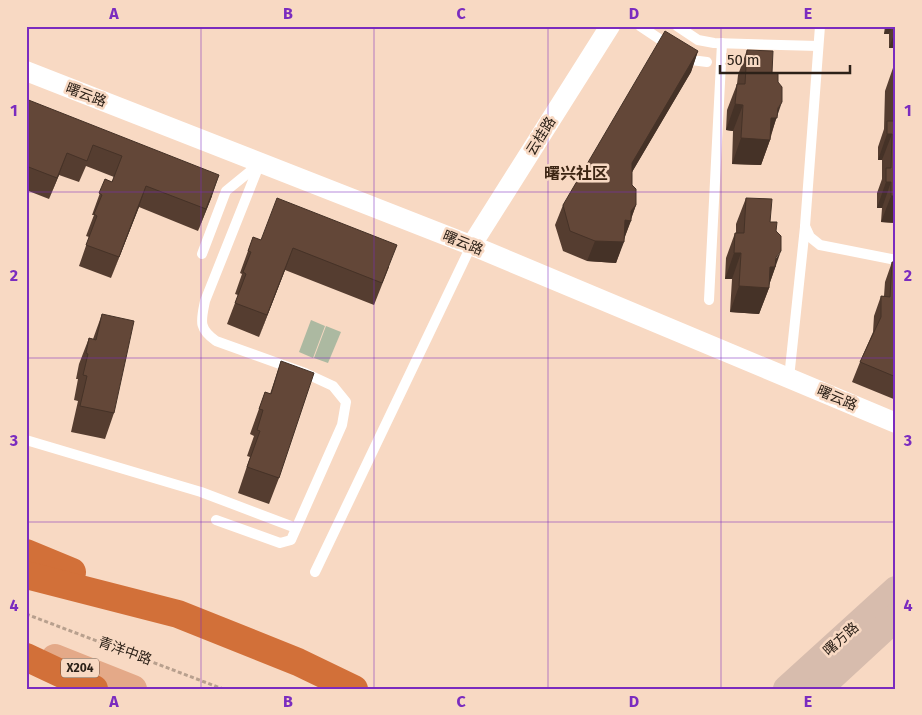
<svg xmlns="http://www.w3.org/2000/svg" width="922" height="715" viewBox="0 0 922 715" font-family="'Fira Sans','Noto Sans SC',sans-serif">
<rect width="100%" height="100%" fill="#f8d9c3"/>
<g fill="#acb9a1">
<path d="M311,320L325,326L313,358L299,352Z"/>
<path d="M326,326L341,332L328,363L314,358Z"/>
</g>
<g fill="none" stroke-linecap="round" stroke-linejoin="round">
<path stroke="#b8a08e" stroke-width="3" stroke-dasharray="4 2.5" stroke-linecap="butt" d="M26,614L223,689"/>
<g stroke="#fff" stroke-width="10">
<path d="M640,26L670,46"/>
<path d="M677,26L698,40L714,43L818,46"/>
<path d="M820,26L805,226L810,237L820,245L896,260"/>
<path d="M684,55L691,60L707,62"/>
<path d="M202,254L226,191L259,164"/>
<path d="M709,300L722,43"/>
<path d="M789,378L805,227"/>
<path d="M26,440L201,492L296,528"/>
<path d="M216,520L280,543L291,540L342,425L346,402L333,386L305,373L216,341C198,328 201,321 205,301L260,163"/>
<path d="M315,572L471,246"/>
</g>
<g stroke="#fff" stroke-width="20">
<path d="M26,71L478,248L896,423"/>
<path d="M471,246L610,26"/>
</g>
<g stroke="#d7bcad" stroke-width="28">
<path d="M787,689L896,590"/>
<path d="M818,689L896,617"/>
</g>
<path stroke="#e4a988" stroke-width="28" d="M55,658L133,689"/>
<g stroke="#d27039" stroke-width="28">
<path d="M26,553L72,572"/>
<path d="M26,575L178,614L298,662L354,689"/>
<path d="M26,657L94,689"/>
</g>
</g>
<g fill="#553d30">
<path d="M885,26H896V48H889V34H884Z"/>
<path d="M747,50L772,73L778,82L777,115L770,140L761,165L732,164L733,131L726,130L727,110L737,84L738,75Z"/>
<path d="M698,51L691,72L632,172V185L636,205L616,263L587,261L563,251L555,225L563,205Z"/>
<path d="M894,65H896V223L881,222L882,208H877V193L882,179V160H878V147L884,129L885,91Z"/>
<path d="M26,99L212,196L198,231L139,207L111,278L79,266L89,237L86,236L94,215H92L105,179L112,182L114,177L86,166L79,182L59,175L49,199L26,190Z"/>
<path d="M746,198L770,222L776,265L769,285V288L759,314L730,312L732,279H725L726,258L735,233H736V224Z"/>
<path d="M253,237L261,240L389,267L374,305L285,270L259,337L227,324L238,295L235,294L242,274L240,273Z"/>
<path d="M892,262H896V400L852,382L860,362L873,332L874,316L881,296H884L885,282Z"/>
<path d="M102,314L114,413L105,439L71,432L78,401L74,400L78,379H76L79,364L89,338L93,339Z"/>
<path d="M281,361L279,478L269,504L238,493L250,457L247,456L254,436L250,434L265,392L270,394Z"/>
</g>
<g fill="#453227">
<path d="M887,26H892L889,34H884Z"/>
<path d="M896,29V48H889Z"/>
<path d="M698,51L691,72L625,184L632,163Z"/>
<path d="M782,102L769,140H770L761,165L732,164L741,138L771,118Z"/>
<path d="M735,104L743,105L733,131L726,130Z"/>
<path d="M887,134H892L882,160H878Z"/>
<path d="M67,153L59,175L49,199L57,178Z"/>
<path d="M219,175L212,196L198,231L206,209Z"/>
<path d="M886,182H891L882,208H877Z"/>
<path d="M146,186L139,207L111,278L119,257Z"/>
<path d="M891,196H896V223L881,222Z"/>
<path d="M636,205L630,221H631L623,241L625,220Z"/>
<path d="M595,241L624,242L616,263L587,261Z"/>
<path d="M293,248L285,270L259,337L267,315Z"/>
<path d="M781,251L768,288H769L759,314L730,312L739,286L770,267Z"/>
<path d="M734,253H741L732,279H725Z"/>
</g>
<g fill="#634738" stroke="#453227">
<path d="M665,31L698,51L632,163V185L636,189V205L631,211V221L625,220L624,242L595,241L570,231L563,205Z"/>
<path d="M747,50L773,51L772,73H778V82L782,87V102L778,108L777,118H771L770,140L741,138L743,105L735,104L737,84H745Z"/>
<path d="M894,65H896V196H891V182H886V168H891L892,134H887V121H894Z"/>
<path d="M26,99L219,175L206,209L146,186L119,257L86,245L97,216L94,214L102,195L99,193L105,179L112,182L122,156L93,145L87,161L67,153L57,178L26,166Z"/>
<path d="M277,198L397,245L382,283L293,248L267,315L235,303L246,274L243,272L251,252L248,251L253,237L261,240Z"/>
<path d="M746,198L772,199L770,222H777L776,231L781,236V251L776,257L775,267H770L769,288L739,286L741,253H734L735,233H744Z"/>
<path d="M892,262H896V377L860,362L881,317V296L890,297Z"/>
<path d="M102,314L134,321L114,413L80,406L87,376L83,375L88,354L86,353L89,338L96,340Z"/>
<path d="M281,361L314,373L279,478L247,467L260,431L257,430L263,410L259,409L265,392L271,394Z"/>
</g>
<path fill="none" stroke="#7b2cbf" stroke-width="1" stroke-opacity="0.55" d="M201,26V689M374,26V689M548,26V689M721,26V689M26,192H896M26,358H896M26,522H896"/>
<g text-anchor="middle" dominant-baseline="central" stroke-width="5" stroke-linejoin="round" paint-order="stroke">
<rect fill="#f8d9c3" stroke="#69584b" stroke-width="1" x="61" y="658.5" width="38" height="19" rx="4"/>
<g font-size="12" font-weight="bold" fill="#2c2118">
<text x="80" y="668">X204</text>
</g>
<g font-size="14" fill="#2c2118" stroke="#f8d9c3">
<text transform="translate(86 95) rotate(21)">曙云路</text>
<text transform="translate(541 136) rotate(-58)">云桂路</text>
<text transform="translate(463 243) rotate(22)">曙云路</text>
<text transform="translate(837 398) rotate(23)">曙云路</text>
<text transform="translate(841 639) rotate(-42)">曙方路</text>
<text transform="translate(125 651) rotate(20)">青洋中路</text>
</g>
<g font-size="16" font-weight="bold" fill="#3c2513" stroke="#f8d9c3">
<text x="576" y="173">曙兴社区</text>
</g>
</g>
<rect width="922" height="715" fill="none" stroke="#f8d9c3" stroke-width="55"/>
<path d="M720 65v8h130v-8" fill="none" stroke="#2c2118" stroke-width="2.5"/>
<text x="727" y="65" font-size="15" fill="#2c2118" stroke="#f8d9c3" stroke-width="4" paint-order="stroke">50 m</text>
<rect x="28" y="28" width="866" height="660" fill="none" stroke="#7b2cbf" stroke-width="2"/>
<g font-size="16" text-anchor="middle" font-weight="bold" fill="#7b2cbf">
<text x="114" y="19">A</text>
<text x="288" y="19">B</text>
<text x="461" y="19">C</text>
<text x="634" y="19">D</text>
<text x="808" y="19">E</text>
<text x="14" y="116">1</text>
<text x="908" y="116">1</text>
<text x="14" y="281">2</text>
<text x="908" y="281">2</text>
<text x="14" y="446">3</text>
<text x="908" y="446">3</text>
<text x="14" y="611">4</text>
<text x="908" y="611">4</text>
<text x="114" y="707">A</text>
<text x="288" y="707">B</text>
<text x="461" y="707">C</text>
<text x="634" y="707">D</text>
<text x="808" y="707">E</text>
</g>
</svg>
